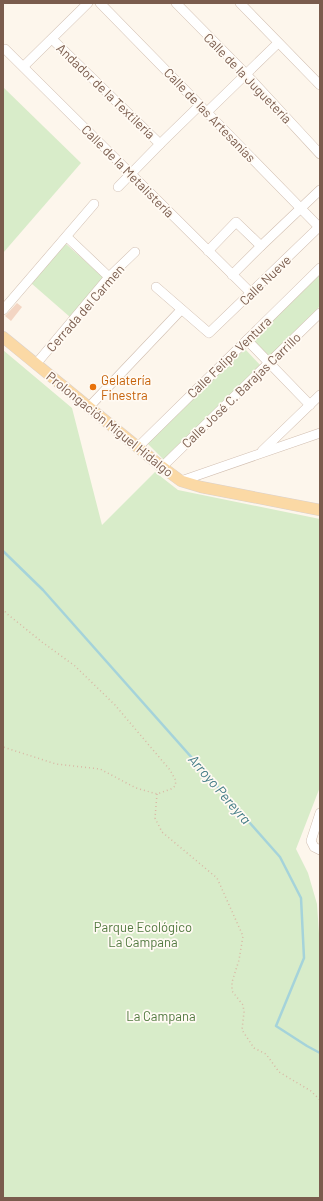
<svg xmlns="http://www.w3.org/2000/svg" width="323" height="1201" viewBox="0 0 323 1201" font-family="Barlow,sans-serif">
<rect width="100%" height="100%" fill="#fdf6ec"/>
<g fill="#d8ecc9">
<path d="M3,87L81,163L3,253Z"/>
<path d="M66,244L104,278L70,317L31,283Z"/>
<path d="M320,273V306L270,357L253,340Z"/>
<path d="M245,349L261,366L164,460L147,443Z"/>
<path d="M3,350L72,408L102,525L155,472L178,490L320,519V787L296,849L308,873L317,904L320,948V1198H3Z"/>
</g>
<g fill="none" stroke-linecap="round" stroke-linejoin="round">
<path stroke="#a5d3da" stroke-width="2.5" d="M3,551L43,590L280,857L301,898L304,958L276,1026L307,1046L320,1053"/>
</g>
<path fill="#f3d5c3" d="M17,303L22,307L11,321L5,316Z"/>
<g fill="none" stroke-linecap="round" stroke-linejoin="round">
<g stroke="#d1beb0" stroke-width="10">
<g id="minor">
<path d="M100,3L319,227"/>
<path d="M176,3L246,74L320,154"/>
<path d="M240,3L320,85"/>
<path d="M52,39L160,144"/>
<path d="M5,49L251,293"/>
<path d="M24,66L88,3"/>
<path d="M207,112L278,43"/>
<path d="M118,187L160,144L200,105"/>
<path d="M67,237L109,277"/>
<path d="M208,251L236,222L261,246"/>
<path d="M232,275L261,246L320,190"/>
<path d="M156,287L209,333L320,226"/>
<path d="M3,310L94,204"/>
<path d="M247,340L310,405"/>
<path d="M36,364L109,277L135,252"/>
<path d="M89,407L181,310"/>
<path d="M138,447L320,268"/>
<path d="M262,451L320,395"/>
<path d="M162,467L320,313"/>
<path d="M181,481L320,433"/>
<path d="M320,813L311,841L314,847L320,850"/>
</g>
</g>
<g stroke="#dad1cd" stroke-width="12">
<path id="major" d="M3,337L162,467L181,481L201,487L320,510"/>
</g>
<g stroke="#d9b8a5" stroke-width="1.5" stroke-dasharray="1 3" stroke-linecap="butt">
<path d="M3,608L6,613L42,642L75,666L115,705L170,770L176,781L175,786L171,789L157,794L136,788L100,769L56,764L3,747"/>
<path d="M157,794L155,818L162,832L217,878L243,936L239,960L232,982V991L243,1005L244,1012L242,1030L254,1048L266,1054L279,1072L311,1091L320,1100"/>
</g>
<use href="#minor" stroke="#fff" stroke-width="9"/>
<use href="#major" stroke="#fbd9a5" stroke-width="11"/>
</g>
<circle fill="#e8710a" stroke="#fffaf3" stroke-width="1.5" cx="93" cy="387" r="4"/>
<g text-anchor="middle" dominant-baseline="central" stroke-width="3.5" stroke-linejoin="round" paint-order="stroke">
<g font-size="13" fill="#7a5c4d" stroke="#fffaf3">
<text transform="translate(248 78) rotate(46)">Calle de la Juguetería</text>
<text transform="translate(106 91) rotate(44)">Andador de la Textilería</text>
<text transform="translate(210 115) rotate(46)">Calle de las Artesanías</text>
<text transform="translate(128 171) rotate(45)">Calle de la Metalistería</text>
<text transform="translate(265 280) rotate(-44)">Calle Nueve</text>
<text transform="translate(85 308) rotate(-49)">Cerrada del Carmen</text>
<text transform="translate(229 357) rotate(-44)">Calle Felipe Ventura</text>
<text transform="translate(241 390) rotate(-44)">Calle José C. Barajas Carrillo</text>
<text transform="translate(110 424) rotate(39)">Prolongación Miguel Hidalgo</text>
</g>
<g font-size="13" fill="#c56008" stroke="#fffaf3" text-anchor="start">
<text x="101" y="380">Gelatería<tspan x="101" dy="15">Finestra</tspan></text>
</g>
<g font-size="13" fill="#537a41" stroke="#fffaf3">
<text x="143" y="927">Parque Ecológico<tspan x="143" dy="15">La Campana</tspan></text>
<text x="161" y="1016">La Campana</text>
</g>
<g font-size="14" font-style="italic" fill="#437c86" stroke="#fffaf3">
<text transform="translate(220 789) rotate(49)">Arroyo Pereyra</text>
</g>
</g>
<rect width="323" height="1201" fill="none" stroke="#7a5c4d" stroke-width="8"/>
</svg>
